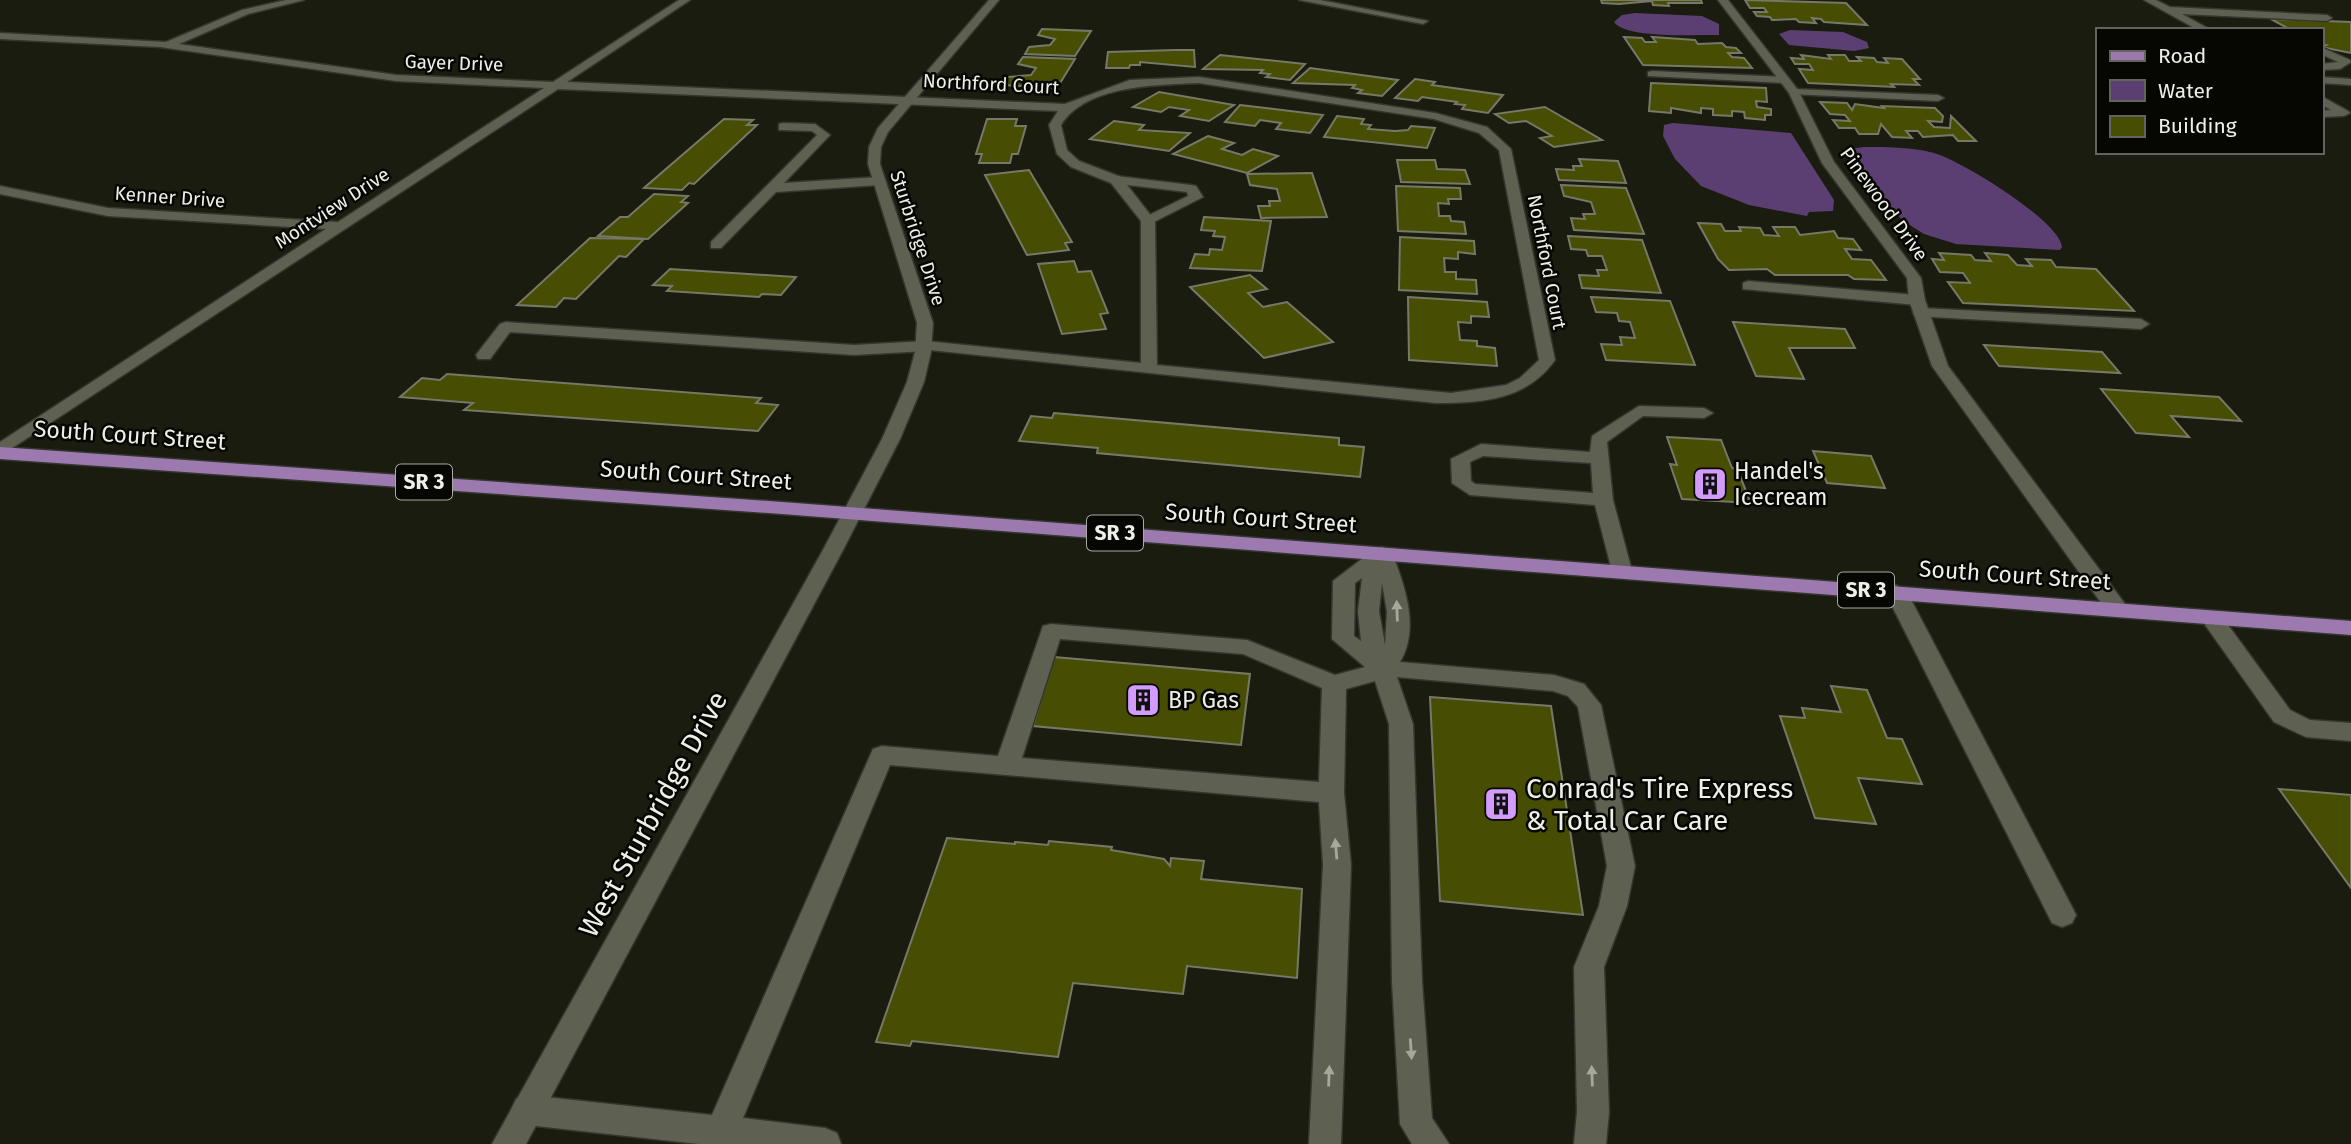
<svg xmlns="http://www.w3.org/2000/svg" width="2351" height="1144" viewBox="0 0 2351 1144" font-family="'Fira Sans',sans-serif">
<rect width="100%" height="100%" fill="#1a1c0f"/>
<g fill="#5c3f72">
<path d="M1635,13L1702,16L1719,24V35H1708C1688,35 1625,38 1614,22L1622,15Z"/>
<path d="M1790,30L1843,32L1867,42L1869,48L1854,51L1789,45L1779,34Z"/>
<path d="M1673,123L1791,133L1834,200L1833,211L1809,212L1807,216L1749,205L1701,186L1675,159L1663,136L1664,125Z"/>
<path d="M1863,147C1886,147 1912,147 1934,153C1960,160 2060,221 2062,247L2060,250L1956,244L1924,234L1902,220L1850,156L1851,149Z"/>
</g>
<g fill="#474d02" stroke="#767968" stroke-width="2">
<path d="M1601,0H1701L1702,3H1668L1669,6L1653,5L1652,1L1619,4L1602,3Z"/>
<path d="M1745,0L1846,3L1867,25L1824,22L1821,19L1812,18L1816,23L1799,22L1796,19L1772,20L1770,17L1757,16L1754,12H1767L1764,8H1750Z"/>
<path d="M2271,19L2351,22V53L2321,47L2326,45L2321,44V30H2291Z"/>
<path d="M1042,29L1091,31L1075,56L1025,54L1029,47L1050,45L1055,39L1038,35Z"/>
<path d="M1624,37L1642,38L1645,42H1656L1652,37L1695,40L1698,44L1722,43L1726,47L1736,48L1741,53H1728L1732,57L1744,58L1752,68L1643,65Z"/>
<path d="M1176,50H1194L1195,67L1140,62V65H1130L1129,68H1106L1108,52Z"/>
<path d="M1220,55L1305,64L1290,80L1266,77L1270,74L1260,73L1263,70L1203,69Z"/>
<path d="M1801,55L1831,59L1828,55H1845L1849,61H1861L1857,57L1874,58L1877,62L1888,63L1884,58L1902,59L1920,79H1913L1919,85L1891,84L1894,87L1808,83L1799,69L1813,70L1809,64H1795L1791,58L1804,59Z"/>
<path d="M1023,57L1075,59L1057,88L1002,85L1008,77L1031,75L1036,68L1018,64Z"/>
<path d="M1310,68L1398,80L1382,96L1358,93L1362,90L1352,88L1355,85L1293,83Z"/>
<path d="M1415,79L1435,82L1432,85L1503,95L1488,113L1462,109L1465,105L1455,104L1457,102L1422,97L1418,101L1395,98Z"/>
<path d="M1651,83L1766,88L1767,102L1756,101L1757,107L1771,109V115H1765V120L1745,118L1744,112L1732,111V116L1713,115V109L1701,108V113L1671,108V113L1649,111Z"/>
<path d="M1159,92L1234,105L1209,121L1180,116L1189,110L1169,107L1161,112L1133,107Z"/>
<path d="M1820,102L1847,103L1852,110L1855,104L1884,108L1882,106L1935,108L1943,116L1942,122L1928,121L1934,127L1950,128L1951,116L1976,141H1958L1953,135L1923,137L1918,131H1906L1912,138L1892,137L1881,124L1878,134H1859L1855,128H1839L1833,120L1850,121L1845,115L1830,114Z"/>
<path d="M1240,105L1323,115L1310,133L1276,129L1281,123L1260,120L1255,126L1225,122Z"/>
<path d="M1545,107L1602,140L1554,147L1540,138L1552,136L1526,121L1509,123L1495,114Z"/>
<path d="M1337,116L1364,119L1361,124L1371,125L1368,129L1395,131L1408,130L1411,126L1435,128L1427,148L1324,137Z"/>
<path d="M724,119L753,120L747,125H757L694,184L689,183L682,190L644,188Z"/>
<path d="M987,119H1017L1015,126H1026L1018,154H1012L1010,163H979L982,154H976Z"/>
<path d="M1114,121L1144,125L1139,130L1190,133L1169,151L1090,139Z"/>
<path d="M1208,136L1234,143L1222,149L1242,155L1253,149L1278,156L1247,173L1173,154Z"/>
<path d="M1579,159L1618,161L1626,183L1559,180L1556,169L1574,170L1573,166H1582Z"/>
<path d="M1397,160H1435L1437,169L1465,170L1470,184L1401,182Z"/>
<path d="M1029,170L1072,242L1065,243L1069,250L1027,255L985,175Z"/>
<path d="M1312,173L1327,217L1261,218L1258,206H1270L1269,201H1280L1277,189L1250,185L1247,174Z"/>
<path d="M1561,185L1626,188L1644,234L1574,230L1571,218L1585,219L1583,214H1595L1591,202L1564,196Z"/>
<path d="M1396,186L1460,188L1461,199H1448L1449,204L1438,203L1439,216H1450L1451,221L1464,222L1466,234L1398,231Z"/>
<path d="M654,194L688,196L681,202L688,203L648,239L598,236L620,217H628Z"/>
<path d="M1204,217L1271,221L1262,271L1190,268L1195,254L1209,255L1210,249L1222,250L1225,237L1213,236L1215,231L1201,230Z"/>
<path d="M1698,223L1721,224L1725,231H1741L1739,227L1760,228L1764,235L1779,236L1773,227H1795L1800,235L1834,231L1838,238L1853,239L1861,250L1845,249L1852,259L1871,260L1886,280L1854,279L1848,275H1775L1767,269L1729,270L1718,259Z"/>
<path d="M1568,236L1642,240L1661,293L1582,288L1579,275L1599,276L1597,270H1607L1602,256H1588L1586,250L1571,249Z"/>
<path d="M1400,237L1474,241L1475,254L1458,252V259L1444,258L1445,272H1456V279L1476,280L1477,294L1399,290Z"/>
<path d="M590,238L644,239L626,257L619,256L576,299L564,298L556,307L517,305Z"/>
<path d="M1939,253L1971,255L1975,260L1991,261L1985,253L2008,255L2017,265L2032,266L2026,259L2051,260L2056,267L2096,269L2134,311L1963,303L1948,282L1970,283L1963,273L1940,272L1932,259L1944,260Z"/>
<path d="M1074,261L1078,272L1091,271L1108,313L1100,314L1106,329L1062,334L1038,264Z"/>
<path d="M670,269L796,277L781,295L762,294L759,297L667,291L672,286L653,285Z"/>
<path d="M1250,275L1267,289L1248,293L1263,307L1287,302L1333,342L1264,358L1190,287Z"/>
<path d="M1408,297L1487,302L1489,317L1471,316V323L1458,322L1460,340L1477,341V346L1495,348L1497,366L1409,360Z"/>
<path d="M1591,297L1670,301L1695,365L1606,360L1601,344L1622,345L1620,337L1635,338L1630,322L1619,321L1617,313L1596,312Z"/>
<path d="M1733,322L1845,329L1855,348H1789L1804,379L1756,376Z"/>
<path d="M1984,345L2102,352L2120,373L1999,366Z"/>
<path d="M447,374L761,398L756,403L778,405L758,431L464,410L473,403L400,397L422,378L440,380Z"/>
<path d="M2101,389L2219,397L2241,421L2171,416L2189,437L2136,433Z"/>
<path d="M1054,413L1339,438V445L1364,447L1360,477L1097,453L1098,448L1019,441L1031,416L1052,418Z"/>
<path d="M1667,437L1721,440L1732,468L1737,469L1751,503L1682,499L1670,464L1677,465Z"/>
<path d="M1813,451L1871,456L1885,488L1827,483Z"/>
<path d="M1054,657L1250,674L1241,745L1033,726Z"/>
<path d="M1831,686L1867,690L1887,738L1902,739L1922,784L1858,778L1876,824L1815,818L1780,716L1805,718L1802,708L1841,712Z"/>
<path d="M1430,697L1551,706L1583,915L1440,901Z"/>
<path d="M2279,789L2351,795V888Z"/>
<path d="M947,838L1015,844V842L1048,845L1049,841L1112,847L1111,850L1164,859L1170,866L1171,858L1204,861L1201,879L1302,889L1297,978L1187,966L1183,994L1073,983L1058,1057L912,1041L910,1046L876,1042Z"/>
</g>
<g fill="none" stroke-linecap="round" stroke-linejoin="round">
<g stroke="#34362f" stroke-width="3">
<g id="service">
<path d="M2144,0H2156L2170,7L2327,15L2332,18L2327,21L2182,14L2211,30H2198Z"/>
<path d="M2321,47L2350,60L2351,62L2340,69L2321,70V64L2338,62L2321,54Z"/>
<path d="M1652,71L1784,77L1789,80L1784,83L1648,76V72Z"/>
<path d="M2321,77L2351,79V85L2321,83Z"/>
<path d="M1794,89L1938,95L1944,98L1938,101L1790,94V90Z"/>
<path d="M2321,96L2348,111L2350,113L2344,116L2321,117V111L2331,110L2321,104Z"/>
<path d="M783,123L815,124L830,135L784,183L879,177L885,181L879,185L776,192L721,248H711V242L817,135L812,131L779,130V124Z"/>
<path d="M1116,176L1191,185L1196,186L1203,197L1148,225L1141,221L1143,218L1188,196L1187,192L1111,183V177Z"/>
<path d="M1748,281L1917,295L1925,300L1917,305L1743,289V283Z"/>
<path d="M1921,308L2141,319L2149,324L2141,329L1915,316L1913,313Z"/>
<path d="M506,322L854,345L926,341L934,346L926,351L854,355L510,332L490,359H478L476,355L500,324Z"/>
<path d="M1639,406L1704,408L1713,413L1704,418L1643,416L1607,442L1613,500L1632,571L1629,576H1615L1612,571L1595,505L1470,495L1452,483L1451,459L1481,444L1590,452L1592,436ZM1483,456L1591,463L1593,493L1475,484L1471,481L1470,462Z"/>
<path d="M1382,547L1392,553C1405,586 1420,629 1400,662L1554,675L1584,684L1601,705L1635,866L1627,906L1604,967L1609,1112L1606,1144H1574L1577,1112L1574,967L1599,906L1607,866L1578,707L1568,696L1553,691L1397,677L1413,724L1422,981L1432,1118L1449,1144H1412L1400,1124L1392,981L1389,724L1375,681L1346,689L1344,793L1351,865L1341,1144H1309L1323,865L1319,802L890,765L743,1118L825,1128L837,1133L841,1144H699L527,1125L516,1121L511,1110L516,1099L527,1095L712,1115L873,749L882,746L998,756L1043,626L1051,624L1247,640L1335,675L1365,667L1332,639L1333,581L1375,549ZM1362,578L1358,611L1361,641L1354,636L1355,583ZM1382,583L1387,612L1385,645L1379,611ZM1060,639L1243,654L1322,688L1319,782L1022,758Z"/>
<path d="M1896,585L1907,592L2072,907L2076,915L2072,923L2062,927L2052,923L1885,592Z"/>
<path d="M2212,612L2220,614L2290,710L2310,720L2351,723V741L2306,737L2274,722L2201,619L2204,614Z"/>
</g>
</g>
<g stroke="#34362f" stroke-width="3">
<g id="minor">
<path d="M286,0H304L248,14L179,44L396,75L553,82L679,0H690L567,82L1065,104L1130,80L1199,77L1435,113L1487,127L1511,149L1555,360C1527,400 1482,403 1436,403L920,349V343L926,341L1141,363V221L1111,183L1071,167L1057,154L1049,125L1058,111L558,89L0,456V442L326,229L108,216L0,194V186L108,208L338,222L544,88L396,81L160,47L0,39V33L166,42L242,10ZM1199,83L1434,119L1479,133L1499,150L1539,360L1520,378L1506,385L1451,393L1157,365L1155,221L1121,177L1079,161L1067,150L1061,125C1086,85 1156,85 1199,83Z"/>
<path d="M1299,0H1320L1428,21L1423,24Z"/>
<path d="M1718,0H1728L1798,90L1834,162L1921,278L1925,300L1948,366L2125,604L2128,609L2125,614H2109L1932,366L1909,300L1907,278L1822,163L1789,93Z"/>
</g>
</g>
<g stroke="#34362f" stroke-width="3">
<path id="tertiary" d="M989,0H999L888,132L881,147L880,164L933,323L931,352L924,382L900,439L843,550L526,1144H492L823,550L882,439L907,382L915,352L917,323L868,164L869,147L878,128Z"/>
</g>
<g stroke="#34362f" stroke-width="3">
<path id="primary" d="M0,447L782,502L2351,621V635L782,514L0,459Z"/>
</g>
<use href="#service" fill="#5e6151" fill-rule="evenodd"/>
<use href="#minor" fill="#5e6151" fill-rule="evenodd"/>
<use href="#tertiary" fill="#5e6151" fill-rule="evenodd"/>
<use href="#primary" fill="#9c7ab0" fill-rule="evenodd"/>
</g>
<defs><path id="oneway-solid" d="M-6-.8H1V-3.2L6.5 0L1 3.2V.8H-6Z" transform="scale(1.75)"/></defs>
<g fill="#a6a89c">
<use href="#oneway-solid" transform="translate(1397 611) rotate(-92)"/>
<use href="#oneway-solid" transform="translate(1336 849) rotate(-95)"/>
<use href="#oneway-solid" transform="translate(1411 1049) rotate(86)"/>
<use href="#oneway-solid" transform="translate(1329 1076) rotate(-88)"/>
<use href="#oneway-solid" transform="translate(1592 1076) rotate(-92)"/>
</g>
<defs>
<g id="building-square" transform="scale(1.75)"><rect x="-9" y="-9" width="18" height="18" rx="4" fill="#d39cfc" stroke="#060603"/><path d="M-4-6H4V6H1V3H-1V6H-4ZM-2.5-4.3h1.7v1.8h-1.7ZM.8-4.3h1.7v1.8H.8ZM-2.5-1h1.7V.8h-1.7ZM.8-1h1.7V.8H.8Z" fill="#111"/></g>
</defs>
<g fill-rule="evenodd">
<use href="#building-square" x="1710" y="484"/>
<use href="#building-square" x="1143" y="700"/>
<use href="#building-square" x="1501" y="804"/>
</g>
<g text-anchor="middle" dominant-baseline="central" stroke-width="5" stroke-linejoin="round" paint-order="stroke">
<g font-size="19" fill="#eef0e7" stroke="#060603">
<text transform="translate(454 63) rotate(2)">Gayer Drive</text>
<text transform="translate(991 84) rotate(3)">Northford Court</text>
<text transform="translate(170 197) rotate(4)">Kenner Drive</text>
<text transform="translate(1884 204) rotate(54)">Pinewood Drive</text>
<text transform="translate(332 208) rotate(-33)">Montview Drive</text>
<text transform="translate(918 238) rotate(72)">Sturbridge Drive</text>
<text transform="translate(1547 262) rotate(79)">Northford Court</text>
</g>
<g fill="#060603" stroke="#a8aaa3" stroke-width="2">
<rect x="396" y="464.5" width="56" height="35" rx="5"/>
<rect x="1087" y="515.5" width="56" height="35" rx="5"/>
<rect x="1838" y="572.5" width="56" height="35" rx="5"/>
</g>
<g font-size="21" font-weight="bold" fill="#eef0e7">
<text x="424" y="482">SR 3</text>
<text x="1115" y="533">SR 3</text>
<text x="1866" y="590">SR 3</text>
</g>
<g font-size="23" fill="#eef0e7" stroke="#060603">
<text transform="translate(130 435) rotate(4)">South Court Street</text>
<text transform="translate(696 475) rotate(4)">South Court Street</text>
<text transform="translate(1261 518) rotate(4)">South Court Street</text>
<text transform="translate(2015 575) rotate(4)">South Court Street</text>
</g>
<g font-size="23" fill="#eef0e7" stroke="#060603" text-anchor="start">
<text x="1734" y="471">Handel's<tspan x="1734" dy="26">Icecream</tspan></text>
<text x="1168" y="700">BP Gas</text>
</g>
<g font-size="28" fill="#eef0e7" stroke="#060603" text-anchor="start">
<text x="1526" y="788">Conrad's Tire Express<tspan x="1526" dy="32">&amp; Total Car Care</tspan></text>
</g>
<g font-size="28" fill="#eef0e7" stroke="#060603">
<text transform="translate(653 814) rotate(-61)">West Sturbridge Drive</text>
</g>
</g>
<rect x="2096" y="28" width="228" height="126" fill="#060603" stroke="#63645e" stroke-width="2"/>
<rect x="2110" y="51" width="35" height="10" fill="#9c7ab0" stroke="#63645e" stroke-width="2"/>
<text x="2158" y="63" font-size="21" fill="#eef0e7">Road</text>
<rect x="2110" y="80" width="35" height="21" fill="#5c3f72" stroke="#63645e" stroke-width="2"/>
<text x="2158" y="98" font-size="21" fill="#eef0e7">Water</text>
<rect x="2110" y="116" width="35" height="21" fill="#474d02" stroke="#63645e" stroke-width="2"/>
<text x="2158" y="133" font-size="21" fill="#eef0e7">Building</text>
</svg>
